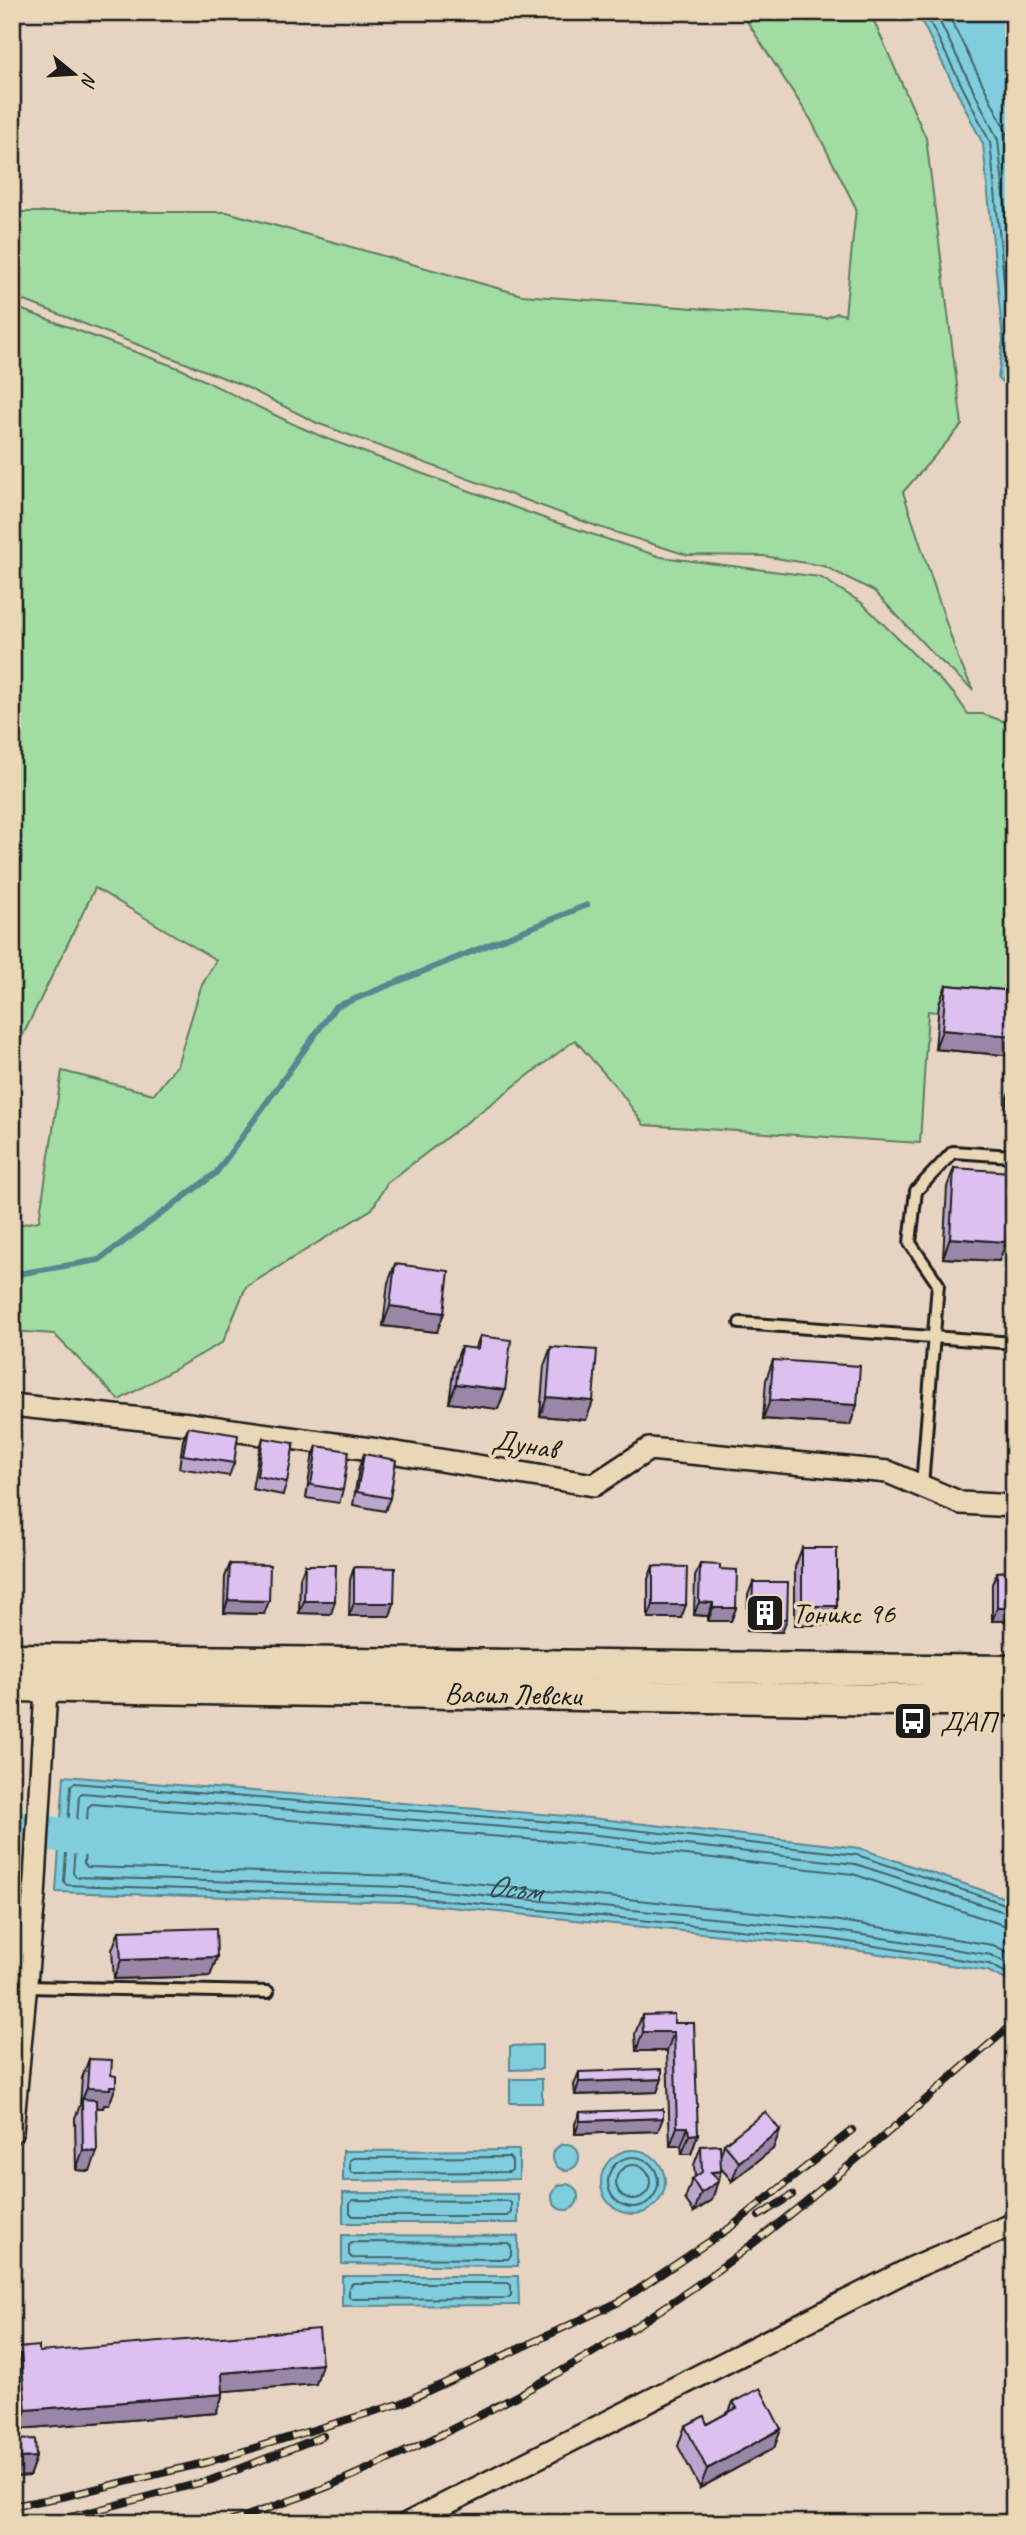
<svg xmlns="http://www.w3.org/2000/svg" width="1026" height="2535" viewBox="0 0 1026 2535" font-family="Caveat,sans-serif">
<rect width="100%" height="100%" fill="#e7d3c1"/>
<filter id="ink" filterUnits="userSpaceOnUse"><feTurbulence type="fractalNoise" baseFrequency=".0143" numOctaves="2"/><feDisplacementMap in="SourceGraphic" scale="14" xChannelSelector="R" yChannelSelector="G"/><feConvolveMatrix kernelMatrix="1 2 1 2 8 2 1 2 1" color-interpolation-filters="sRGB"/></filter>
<g filter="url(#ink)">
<g fill="#a1dca2" stroke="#5e7c5f" stroke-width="2">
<path d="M741,12H870L926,138L962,425L903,492L958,658L973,690L934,655L874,591L824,566L763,556L687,555L596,526L317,423L242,385L12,296V212H227L522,295L826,318L837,313L845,315L856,208L811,120Z"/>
<path d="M12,306L181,369L293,424L325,438L549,520L661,557L820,577L862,603L955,695L968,714H983L1014,725V1020L928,1011L920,1143L644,1125L619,1090L575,1040L387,1183L372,1209L246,1287L223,1342L119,1400L54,1334L12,1331V1226L39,1221L62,1071L154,1094L177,1065L201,987L216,960L95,888L22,1037L12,1044Z"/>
</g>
<g fill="#80cedd" stroke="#588790" stroke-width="2">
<path d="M917,12H1014V390L998,379L1003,340L983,144Z"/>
<path d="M64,1776L591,1818L859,1848L1014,1901V1984L988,1971L829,1946L400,1902L56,1892Z"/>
<path d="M542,2045V2069L510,2070V2046Z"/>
<rect x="510" y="2079" width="32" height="24"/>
<circle cx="566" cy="2157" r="13"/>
<circle cx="633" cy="2182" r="32"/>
<path d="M519,2150V2179L343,2181V2151Z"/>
<circle cx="565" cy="2197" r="13"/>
<path d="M343,2193L518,2194V2223H343Z"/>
<path d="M342,2235L518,2236V2266L342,2264Z"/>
<path d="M342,2276H518L519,2305L342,2306Z"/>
</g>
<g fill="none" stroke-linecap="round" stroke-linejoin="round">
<g stroke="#446369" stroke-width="2">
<path d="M925,12L990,142L1010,340L1006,375L1014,382"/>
<path d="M935,12L998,140L1014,288"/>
<path d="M947,12L1008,135L1014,186"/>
<path d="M1014,1907L857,1855L590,1825L74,1783L71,1786L64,1881L66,1885L401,1896L830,1939L989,1964L1014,1977"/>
<path d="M1014,1915L855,1864L589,1834L82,1793L79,1796L73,1873L76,1877L402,1887L831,1930L991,1955L1014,1967"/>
<path id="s1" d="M1014,1926L1003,1925L853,1874L588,1844L92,1804L88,1807L84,1863L87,1867L403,1876L833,1920L993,1945L1014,1955"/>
<circle cx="633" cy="2182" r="25"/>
<path d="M509,2157L512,2161V2170L509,2172L353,2173L350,2170V2160L353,2158Z"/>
<circle cx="633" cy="2182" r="17"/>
<path d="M353,2200L508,2201L511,2203V2213L507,2216H353L350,2213V2203Z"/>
<path d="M353,2242L508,2243L511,2246V2256L508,2259L352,2258L349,2255V2245Z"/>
<path d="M353,2283H508L511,2285V2295L508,2298L352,2299L349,2297V2287Z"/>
</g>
<path stroke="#588790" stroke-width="6" d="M12,1275L99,1260L216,1173L335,1007L587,905"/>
<path stroke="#80cedd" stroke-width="35" d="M12,1828L106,1841"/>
<g stroke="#1c1c1c" stroke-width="16">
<g id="service">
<path d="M740,1323L1014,1343"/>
<path d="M922,1486L938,1284L910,1243L916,1191L953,1152L1012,1156L1014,1098"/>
<path d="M25,1987L268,1992"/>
</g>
</g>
<g stroke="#1c1c1c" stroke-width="26">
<g id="minor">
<path d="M12,1405L189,1424L378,1450L594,1485L649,1449L888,1472L961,1503L1014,1506"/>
<path d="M12,2132L34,1897L47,1673"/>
<path d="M408,2523L910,2269L1014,2224"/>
</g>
</g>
<g stroke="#1c1c1c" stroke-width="35">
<g id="secondary">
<path d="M12,1659L1014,1671"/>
<path d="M12,1686L900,1700H1014"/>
</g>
</g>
<use href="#service" stroke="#ead7b5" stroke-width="10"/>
<use href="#minor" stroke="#ead7b5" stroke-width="21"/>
<use href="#secondary" stroke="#ead7b5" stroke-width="30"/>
<g stroke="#1c1c1c" stroke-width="8">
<g id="rail">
<path d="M759,2216L792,2195"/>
<path d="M12,2506L62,2497L208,2462L402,2403L621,2301L731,2227L852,2130"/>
<path d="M36,2523L63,2519L211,2480L323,2436"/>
<path d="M227,2523C260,2511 294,2500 327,2487C455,2432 580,2367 694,2287C806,2208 910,2112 1014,2023"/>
</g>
</g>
<use href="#rail" stroke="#ead7b5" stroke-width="5" stroke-dasharray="16" stroke-linecap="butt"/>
</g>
<g fill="#bda6ce" stroke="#1c1c1c" stroke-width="2">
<path d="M946,985L1014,991V1056L935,1049L939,1004Z"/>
<path d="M954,1168L1006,1242L999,1261L943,1258L947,1187Z"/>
<path d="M395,1264L437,1332L383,1326L388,1283Z"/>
<path d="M480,1336L505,1390L498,1409L449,1403L454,1366L461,1347L475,1349Z"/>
<path d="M551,1347L593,1401L586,1420L540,1416L544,1366Z"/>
<path d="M773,1360L857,1405L850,1425L763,1419L766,1380Z"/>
<path d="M188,1427L234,1463L229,1476L179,1468L183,1440Z"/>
<path d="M263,1438L287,1482L283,1495L252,1489L259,1451Z"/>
<path d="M317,1446L343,1490L339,1503L306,1498L312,1459Z"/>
<path d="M364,1454L390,1498L385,1511L353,1505L359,1467Z"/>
<path d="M802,1548L830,1625H795V1567Z"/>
<path d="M230,1564L264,1614L224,1613L225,1577Z"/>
<path d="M700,1564L720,1569L736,1608L731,1621H708V1616L694,1615L695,1577Z"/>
<path d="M305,1565L331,1614L299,1613L300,1578Z"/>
<path d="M653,1566L681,1618H648V1579Z"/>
<path d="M354,1567L394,1603L390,1616H349L350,1580Z"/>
<path d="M1014,1571V1621H992V1584L997,1572Z"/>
<path d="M753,1582L782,1632L747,1631L748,1595Z"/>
<path d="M119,1931L217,1957L210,1976L114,1979L112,1950Z"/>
<path d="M642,2015L674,2023L698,2134L691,2154H682L681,2146H670L667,2051H636L635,2034Z"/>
<path d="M89,2059L109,2105H104L103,2108H96L90,2171L76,2170L75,2118L80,2105L82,2078Z"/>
<path d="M579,2072L662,2079L657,2092L575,2095L574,2085Z"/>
<path d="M580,2112L658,2131L575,2134V2124Z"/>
<path d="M780,2130L773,2149L732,2181L721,2168L712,2200L694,2212L685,2199L692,2179L695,2178L694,2165L701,2146L721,2154L724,2144Z"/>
<path d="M17,2348L39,2352L316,2384L223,2391V2394L216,2413L19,2429L14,2373H12V2361Z"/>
<path d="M733,2402L781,2429L774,2448L700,2488L678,2446L685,2426L707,2424L729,2412Z"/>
<path d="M17,2440L36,2457L29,2476L12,2477V2453Z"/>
</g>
<g fill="#9a87a8" stroke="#1c1c1c" stroke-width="2">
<path d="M942,1030L1014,1036V1056L935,1049Z"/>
<path d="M950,1238L1006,1242L999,1261L943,1258Z"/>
<path d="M390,1306L444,1313L437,1332L383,1326Z"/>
<path d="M456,1384L505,1390L498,1409L449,1403Z"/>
<path d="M547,1397L593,1401L586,1420L540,1416Z"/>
<path d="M770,1400L857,1405L850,1425L763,1419Z"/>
<path d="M228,1600L269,1601L264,1614L224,1613Z"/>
<path d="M304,1601H335L331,1614L299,1613Z"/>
<path d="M699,1602L713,1603L708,1616L694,1615Z"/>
<path d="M354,1603H394L390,1616H349Z"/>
<path d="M653,1605H686L681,1618H648Z"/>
<path d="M802,1606H837L830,1625H795Z"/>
<path d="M713,1608H736L731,1621H708Z"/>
<path d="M997,1608H1014V1621H992Z"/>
<path d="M752,1618L787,1619L782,1632L747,1631Z"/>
<path d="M217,1957L210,1976L114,1979L121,1960Z"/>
<path d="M643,2032H674L667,2051H636Z"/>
<path d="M662,2079L657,2092L575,2095L579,2082Z"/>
<path d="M110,2086H116L109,2105H104L103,2108L82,2107V2100L87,2088Z"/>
<path d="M663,2118L658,2131L575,2134L580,2121Z"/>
<path d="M677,2127H688L681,2146H670Z"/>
<path d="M780,2130L773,2149L732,2181L739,2162Z"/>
<path d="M698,2134L691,2154H682L689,2135Z"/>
<path d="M83,2150L97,2152L90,2171L76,2170Z"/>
<path d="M721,2171L712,2200L694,2212L701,2193L711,2172Z"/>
<path d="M18,2354H21L14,2373H12V2369Z"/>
<path d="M322,2364L316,2384L215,2392L222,2373Z"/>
<path d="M223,2394L216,2413L19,2429L26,2410Z"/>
<path d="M781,2429L774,2448L700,2488L707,2469Z"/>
<path d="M36,2457L29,2476L12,2477V2473L18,2458Z"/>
</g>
<g fill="#dcc1f0" stroke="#1c1c1c" stroke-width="2">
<path d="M946,985L1014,991V1036L942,1030Z"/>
<path d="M954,1168L1011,1172L1006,1242L950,1238Z"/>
<path d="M395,1264L449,1271L444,1313L390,1306Z"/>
<path d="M480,1336L511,1340L505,1390L456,1384L461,1347L478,1349Z"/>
<path d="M551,1347L597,1350L593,1401L547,1397Z"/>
<path d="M773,1360L860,1366L857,1405L770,1400Z"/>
<path d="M188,1427L238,1435L234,1463L183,1455Z"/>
<path d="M263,1438L294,1443L287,1482L257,1476Z"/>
<path d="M317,1446L349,1451L343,1490L311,1485Z"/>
<path d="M364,1454L396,1460L390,1498L357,1492Z"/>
<rect x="802" y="1548" width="35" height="58"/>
<path d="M230,1564L270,1565L269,1601L228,1600Z"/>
<path d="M700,1564L720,1565V1569L737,1570L736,1608H713V1603L699,1602Z"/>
<path d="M305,1565H336L335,1601H304Z"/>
<path d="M653,1566L687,1567L686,1605H653Z"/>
<path d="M354,1567L395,1568L394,1603H354Z"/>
<path d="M1014,1571V1608H997V1572Z"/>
<path d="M753,1582H788L787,1619L752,1618Z"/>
<path d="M216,1928L217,1957L121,1960L119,1931Z"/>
<path d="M674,2014V2023H694L698,2134L689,2135L688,2127H677L674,2032H643L642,2015Z"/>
<path d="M89,2059L112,2060L111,2075L116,2076V2086H110V2089L87,2088Z"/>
<path d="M662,2069V2079L579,2082V2072Z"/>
<path d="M82,2099L96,2100L97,2152L83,2150Z"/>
<path d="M663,2109V2118L580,2121V2112Z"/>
<path d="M765,2112L780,2130L739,2162L724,2144Z"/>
<path d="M720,2145L721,2171L711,2172L719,2181L701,2193L692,2179L702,2172L701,2146Z"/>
<path d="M319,2329L322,2364L222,2373L223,2394L26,2410L21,2354H18L17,2348L39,2346V2352Z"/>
<path d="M760,2388L781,2429L707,2469L685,2426L704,2416L707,2424L737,2408L733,2402Z"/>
<path d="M35,2439L36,2457L18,2458L17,2440Z"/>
</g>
</g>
<defs>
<g id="building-square" transform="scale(2.0125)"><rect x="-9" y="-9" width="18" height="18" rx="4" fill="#1c1c1c" stroke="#ead7b5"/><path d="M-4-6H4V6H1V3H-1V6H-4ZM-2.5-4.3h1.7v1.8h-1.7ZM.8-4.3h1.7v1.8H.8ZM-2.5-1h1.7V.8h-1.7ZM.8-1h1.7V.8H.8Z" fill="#fff"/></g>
<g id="bus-square" transform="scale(2.0125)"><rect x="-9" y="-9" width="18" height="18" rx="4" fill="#1c1c1c" stroke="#ead7b5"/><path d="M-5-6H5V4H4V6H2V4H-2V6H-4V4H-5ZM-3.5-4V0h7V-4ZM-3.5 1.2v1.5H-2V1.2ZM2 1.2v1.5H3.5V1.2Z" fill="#fff"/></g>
</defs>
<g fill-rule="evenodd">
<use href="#building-square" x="765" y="1613"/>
<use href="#bus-square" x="913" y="1721"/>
</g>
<g text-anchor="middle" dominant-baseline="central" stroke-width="7" stroke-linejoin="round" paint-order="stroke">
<g font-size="30" fill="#1c1c1c" stroke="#ead7b5">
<text transform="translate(525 1444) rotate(9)">Дунав</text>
<text transform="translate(513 1694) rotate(1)">Васил Левски</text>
</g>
<g font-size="30" fill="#1c1c1c" stroke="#ead7b5" text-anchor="start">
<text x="792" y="1613">Тоникс 96</text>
<text x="940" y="1721">ДАП</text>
</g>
<g font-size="32" font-style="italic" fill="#35484c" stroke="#ead7b5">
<text stroke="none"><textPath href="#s1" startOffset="1428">Осъм</textPath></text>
</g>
</g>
<rect width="1026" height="2535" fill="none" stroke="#ead7b5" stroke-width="42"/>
<rect x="21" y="21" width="984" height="2493" fill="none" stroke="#1c1c1c" stroke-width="2.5" filter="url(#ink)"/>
<g transform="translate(74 74) rotate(108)" stroke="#ead7b5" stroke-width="5" paint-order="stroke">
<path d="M0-5L12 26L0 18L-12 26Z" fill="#1c1c1c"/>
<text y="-10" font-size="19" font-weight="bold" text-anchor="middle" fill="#1c1c1c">N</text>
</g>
</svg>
